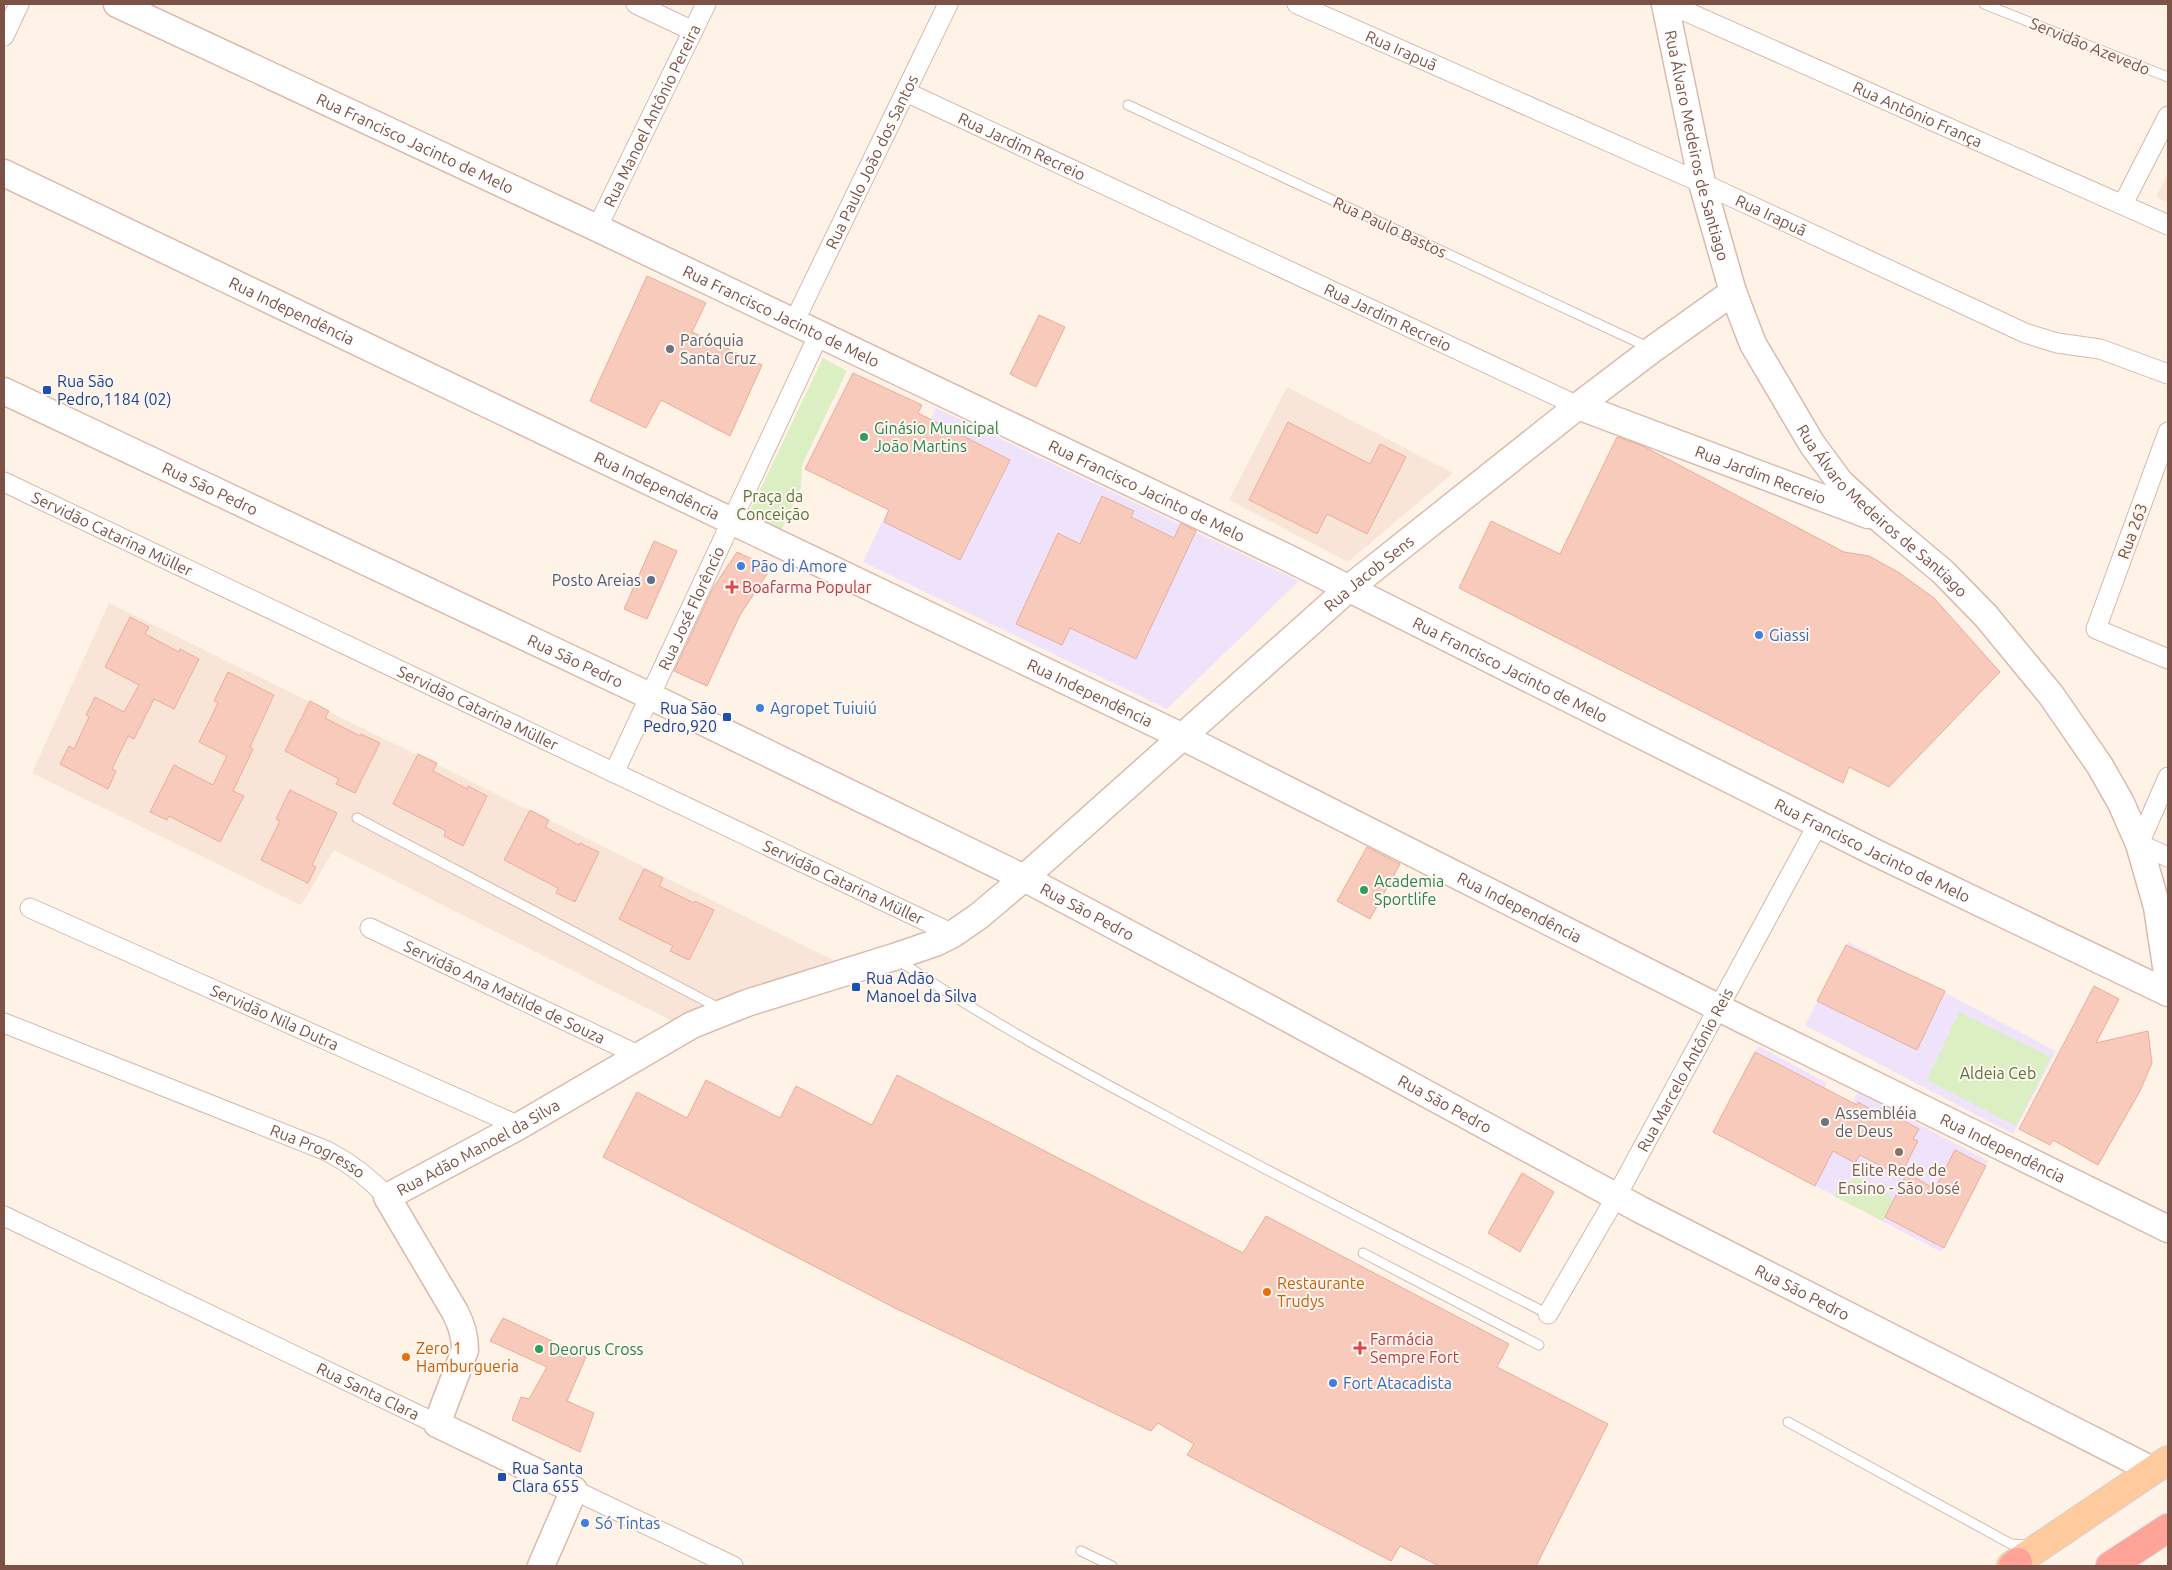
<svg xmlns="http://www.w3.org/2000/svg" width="2172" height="1570" viewBox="0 0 2172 1570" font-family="Ubuntu,sans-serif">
<rect width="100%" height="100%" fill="#fff2e7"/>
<g fill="#f9e5d7">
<path d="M2168,173V203L2156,197Z"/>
<path d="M1287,387L1453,473L1348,562L1229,500Z"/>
<path d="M109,603L835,961L676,1023L334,850L301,905L32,773Z"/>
</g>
<g fill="#efe3fb">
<path d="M936,408L1299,581L1167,709L863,562Z"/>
<path d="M1848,942L2056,1051L2013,1134L1805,1025Z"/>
<path d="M1758,1046L1827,1083L1795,1146L1822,1161L1858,1092L1988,1161L1941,1252L1713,1132Z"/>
</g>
<g fill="#dcefc3">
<path d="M823,358L847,371L802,465L801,488L781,531L748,515Z"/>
<path d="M1959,1012L2051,1057L2016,1126L1927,1080Z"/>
<path d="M1854,1178L1860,1179L1890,1196L1893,1201L1883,1221L1834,1196L1839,1185L1850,1182Z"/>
</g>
<g fill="#f7cabb" stroke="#ecac99">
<path d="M647,276L706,303L692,332L762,365L730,436L661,400L646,428L590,401Z"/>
<path d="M1039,315L1065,327L1036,387L1010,374Z"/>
<path d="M853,373L922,405L918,413L1010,460L960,560L884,522L889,510L805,469Z"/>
<path d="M1288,422L1370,464L1380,444L1406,457L1367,534L1327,514L1317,534L1249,500Z"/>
<path d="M1617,437L1643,446L1844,552L1869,556L1898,572L1934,598L2000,672L1889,787L1849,767L1843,783L1459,588L1491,521L1560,554Z"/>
<path d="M1102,496L1134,511L1131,517L1174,538L1181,523L1196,531L1136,659L1070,628L1062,645L1016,624L1058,533L1080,544Z"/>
<path d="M654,541L677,551L647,619L624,609Z"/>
<path d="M737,552L771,568L740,615L707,686L674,671L713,588Z"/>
<path d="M130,617L149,627L145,634L179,652L180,649L199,659L174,709L154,699L134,739L128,736L112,769L116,771L108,789L60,764L69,746L74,749L89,717L86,715L95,697L124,712L139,685L105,667Z"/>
<path d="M228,672L274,695L250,747L253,749L233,791L244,796L220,842L169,816L167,820L150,812L174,765L213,785L227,756L199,742L218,703L214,701Z"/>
<path d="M310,701L329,711L325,718L360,736L361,734L380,743L355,793L336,784L339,779L285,751Z"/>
<path d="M418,754L437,763L433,771L467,789L468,786L487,796L463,846L444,836L446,831L393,804Z"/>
<path d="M290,790L337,813L312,865L316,867L308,883L261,860L280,821L276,819Z"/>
<path d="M530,810L549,820L545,827L579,845L580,843L599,852L575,902L556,893L558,888L504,860Z"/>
<path d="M1367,847L1400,864L1370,919L1337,901Z"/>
<path d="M644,869L663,878L659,886L694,903L695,901L714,910L689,960L670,951L673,946L619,919Z"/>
<path d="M1846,945L1945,991L1917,1050L1817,1001Z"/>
<path d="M2094,986L2119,999L2096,1043L2148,1031L2152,1063L2140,1091L2098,1165L2053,1140L2050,1145L2019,1129Z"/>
<path d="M1755,1052L1857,1105L1858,1102L1877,1113L1880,1108L1919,1129L1913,1139L1918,1141L1900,1176L1860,1155L1855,1163L1833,1151L1815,1186L1713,1132Z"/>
<path d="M897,1075L1243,1253L1266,1216L1509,1344L1497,1367L1608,1424L1536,1566H1439L1400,1546L1391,1561L1187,1455L1194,1444L1158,1423L1151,1431L895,1308L603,1157L637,1092L687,1118L706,1080L780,1118L796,1086L872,1125Z"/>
<path d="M1955,1150L1986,1166L1944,1248L1885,1217L1907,1173L1935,1189Z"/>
<path d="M1522,1173L1554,1192L1520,1252L1488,1233Z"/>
<path d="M503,1318L586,1357L567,1401L594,1413L580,1452L512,1420L521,1397L529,1399L547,1367L490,1341Z"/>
</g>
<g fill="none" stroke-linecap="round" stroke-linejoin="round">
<g stroke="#d5b9ae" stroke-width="11">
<g id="lane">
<path d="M1984,4L2168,77"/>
<path d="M1128,105L1648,347"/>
<path d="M357,818L719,1008"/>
<path d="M898,960C982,1017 1072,1066 1162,1114C1289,1183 1419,1248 1548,1314"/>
<path d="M1363,1253L1539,1345"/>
<path d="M1788,1422L2011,1544L2029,1545"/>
<path d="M1081,1551L1112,1566"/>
</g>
</g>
<g stroke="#d5b9ae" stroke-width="21">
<g id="street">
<path d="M636,4L693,31"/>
<path id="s1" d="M1297,4L1702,183L2025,333L2057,343L2100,349L2168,374"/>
<path id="s2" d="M1669,4L2168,225"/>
<path d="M4,36L19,4"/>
<path id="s3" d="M906,92L1578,406"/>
<path d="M2123,204L2168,116"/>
<path id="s4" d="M597,228L706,4"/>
<path id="s5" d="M794,322L948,4"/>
<path d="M2168,432L2096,629L2168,659"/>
<path id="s6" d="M4,482L953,934"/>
<path id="s7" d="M614,773L819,334"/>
<path d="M2168,777L2139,844L2168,857"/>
<path id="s8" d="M30,908L519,1126"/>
<path id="s9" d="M370,928L638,1055"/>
<path id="s10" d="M4,1023L327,1151C350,1163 369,1177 387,1197"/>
<path id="s11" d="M4,1216L437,1424"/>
<path id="s12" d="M1548,1314L1616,1197L1818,824"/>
<path d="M574,1490L733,1566"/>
</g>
</g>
<g stroke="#dbbaad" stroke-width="29">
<g id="secondary">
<path id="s13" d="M117,4L597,228L1288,558L1876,853L2168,993"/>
<path id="s14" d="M1665,4L1702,183L1733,292L1753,344L1812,444L1840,482L1881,520L1943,572L1986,616L2051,695L2100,766L2121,803L2139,844L2157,907L2168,980"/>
<path id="s15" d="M4,173L1181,736L1743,1020L2168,1229"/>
<path id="s16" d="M4,391L650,696L1024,878L1263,1005L1641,1210L2152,1470"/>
<path id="s17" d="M1578,406L1868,515"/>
<path id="s18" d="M541,1566L574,1490L437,1424L465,1350C465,1336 462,1325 455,1312L387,1197L519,1126L692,1025L747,1003L894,957L935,943L953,934L979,916L1024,878L1348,589L1578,406L1653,349L1733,292"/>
</g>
</g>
<g stroke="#dacfcb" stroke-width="30">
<path id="primary" d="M2011,1566L2168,1460"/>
</g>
<g stroke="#dacfcb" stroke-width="30">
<g id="highway">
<path d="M2013,1566L2018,1562"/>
<path d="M2110,1566L2168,1528"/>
</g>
</g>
<use href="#lane" stroke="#fff" stroke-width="9"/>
<use href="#street" stroke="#fff" stroke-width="19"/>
<use href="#secondary" stroke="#fff" stroke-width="26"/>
<use href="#primary" stroke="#ffcb9e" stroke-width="28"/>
<use href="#highway" stroke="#ffa298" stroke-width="28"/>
</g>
<g fill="#6b7280" stroke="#fff6f0" stroke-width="2">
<circle cx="670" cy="349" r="5"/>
<circle cx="1825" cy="1122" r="5"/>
</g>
<g fill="#1a4fb4" stroke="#fff6f0" stroke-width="2">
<rect x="42" y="385" width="10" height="10" rx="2.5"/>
<rect x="722" y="712" width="10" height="10" rx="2.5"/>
<rect x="851" y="982" width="10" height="10" rx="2.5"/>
<rect x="497" y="1472" width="10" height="10" rx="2.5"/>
</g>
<g fill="#2e9e5b" stroke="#fff6f0" stroke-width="2">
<circle cx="864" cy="437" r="5"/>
<circle cx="1364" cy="890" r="5"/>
<circle cx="539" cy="1349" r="5"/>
</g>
<g fill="#3f7fe0" stroke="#fff6f0" stroke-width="2">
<circle cx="741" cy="566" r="5"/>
<circle cx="1759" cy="635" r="5"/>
<circle cx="760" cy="708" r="5"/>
<circle cx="1333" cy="1383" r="5"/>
<circle cx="585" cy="1523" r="5"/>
</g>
<circle fill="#5c6f8a" stroke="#fff6f0" stroke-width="2" cx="651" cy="580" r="5"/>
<g fill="#e0444e" stroke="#fff6f0" stroke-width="2">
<path d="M729.5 579.5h5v5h5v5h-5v5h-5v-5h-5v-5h5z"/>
<path d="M1357.5 1340.5h5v5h5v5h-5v5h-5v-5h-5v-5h5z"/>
</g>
<circle fill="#8d6e63" stroke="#fff6f0" stroke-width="2" cx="1899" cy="1152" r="5"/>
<g fill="#e8710a" stroke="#fff6f0" stroke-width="2">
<circle cx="1267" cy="1292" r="5"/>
<circle cx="406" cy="1357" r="5"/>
</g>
<g text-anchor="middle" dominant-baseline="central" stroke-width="4" stroke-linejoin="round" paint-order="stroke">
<g font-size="16" fill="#7c5247" stroke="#fff6f0">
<text transform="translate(2090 46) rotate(22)">Servidão Azevedo</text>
<text stroke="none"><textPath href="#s1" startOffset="114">Rua Irapuã</textPath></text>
<text stroke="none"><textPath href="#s2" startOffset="272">Rua Antônio França</textPath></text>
<text stroke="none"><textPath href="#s4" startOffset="125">Rua Manoel Antônio Pereira</textPath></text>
<text stroke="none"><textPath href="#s13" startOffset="329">Rua Francisco Jacinto de Melo</textPath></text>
<text stroke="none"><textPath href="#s14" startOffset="145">Rua Álvaro Medeiros de Santiago</textPath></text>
<text stroke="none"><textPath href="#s3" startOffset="128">Rua Jardim Recreio</textPath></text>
<text stroke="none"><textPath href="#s5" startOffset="178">Rua Paulo João dos Santos</textPath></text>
<text stroke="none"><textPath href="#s1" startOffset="519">Rua Irapuã</textPath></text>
<text transform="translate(1390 227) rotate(25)">Rua Paulo Bastos</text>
<text stroke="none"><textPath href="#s15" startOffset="319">Rua Independência</textPath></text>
<text stroke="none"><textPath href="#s13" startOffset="734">Rua Francisco Jacinto de Melo</textPath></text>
<text stroke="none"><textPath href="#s3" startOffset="532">Rua Jardim Recreio</textPath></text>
<text stroke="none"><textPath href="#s17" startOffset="195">Rua Jardim Recreio</textPath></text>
<text stroke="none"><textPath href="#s15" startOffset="724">Rua Independência</textPath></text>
<text stroke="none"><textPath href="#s16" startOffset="228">Rua São Pedro</textPath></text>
<text stroke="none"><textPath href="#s13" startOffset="1139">Rua Francisco Jacinto de Melo</textPath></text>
<text stroke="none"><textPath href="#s14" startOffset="565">Rua Álvaro Medeiros de Santiago</textPath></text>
<text transform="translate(2132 531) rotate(-70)">Rua 263</text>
<text stroke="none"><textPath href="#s6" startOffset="120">Servidão Catarina Müller</textPath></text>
<text stroke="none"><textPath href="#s18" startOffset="1665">Rua Jacob Sens</textPath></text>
<text stroke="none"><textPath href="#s7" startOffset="182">Rua José Florêncio</textPath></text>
<text stroke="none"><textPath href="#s16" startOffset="632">Rua São Pedro</textPath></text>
<text stroke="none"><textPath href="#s13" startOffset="1544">Rua Francisco Jacinto de Melo</textPath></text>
<text stroke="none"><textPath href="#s15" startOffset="1204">Rua Independência</textPath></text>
<text stroke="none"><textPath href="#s6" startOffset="525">Servidão Catarina Müller</textPath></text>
<text stroke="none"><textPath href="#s13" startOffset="1949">Rua Francisco Jacinto de Melo</textPath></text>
<text stroke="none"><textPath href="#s6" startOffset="930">Servidão Catarina Müller</textPath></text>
<text stroke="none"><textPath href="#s15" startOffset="1684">Rua Independência</textPath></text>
<text stroke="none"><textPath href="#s16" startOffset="1202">Rua São Pedro</textPath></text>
<text stroke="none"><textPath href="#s9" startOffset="149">Servidão Ana Matilde de Souza</textPath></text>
<text stroke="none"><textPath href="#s8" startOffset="268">Servidão Nila Dutra</textPath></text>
<text stroke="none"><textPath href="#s12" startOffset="280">Rua Marcelo Antônio Reis</textPath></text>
<text stroke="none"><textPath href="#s16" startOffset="1608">Rua São Pedro</textPath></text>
<text stroke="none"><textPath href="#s18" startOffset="591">Rua Adão Manoel da Silva</textPath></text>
<text stroke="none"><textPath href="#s15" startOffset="2224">Rua Independência</textPath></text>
<text stroke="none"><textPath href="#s10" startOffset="339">Rua Progresso</textPath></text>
<text stroke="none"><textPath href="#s16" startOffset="2012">Rua São Pedro</textPath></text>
<text stroke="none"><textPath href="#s11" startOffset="404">Rua Santa Clara</textPath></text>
</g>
<g font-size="16" fill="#5b616d" stroke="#fff6f0" text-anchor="start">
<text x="680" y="340">Paróquia<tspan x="680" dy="18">Santa Cruz</tspan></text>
<text x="1835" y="1113">Assembléia<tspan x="1835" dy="18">de Deus</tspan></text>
</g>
<g font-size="16" fill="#164399" stroke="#fff6f0" text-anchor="start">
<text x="57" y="381">Rua São<tspan x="57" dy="18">Pedro,1184 (02)</tspan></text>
<text x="717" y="708" text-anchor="end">Rua São<tspan x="717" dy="18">Pedro,920</tspan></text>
<text x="866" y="978">Rua Adão<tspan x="866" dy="18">Manoel da Silva</tspan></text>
<text x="512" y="1468">Rua Santa<tspan x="512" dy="18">Clara 655</tspan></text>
</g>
<g font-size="16" fill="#27864d" stroke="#fff6f0" text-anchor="start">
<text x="874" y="428">Ginásio Municipal<tspan x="874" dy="18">João Martins</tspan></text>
<text x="1374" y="881">Academia<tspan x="1374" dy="18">Sportlife</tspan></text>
<text x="549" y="1349">Deorus Cross</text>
</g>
<g font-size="16" fill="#557738" stroke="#fff6f0">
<text x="773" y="496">Praça da<tspan x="773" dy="18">Conceição</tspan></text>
<text x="1998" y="1073">Aldeia Ceb</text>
</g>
<g font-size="16" fill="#366cbe" stroke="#fff6f0" text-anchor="start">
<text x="751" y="566">Pão di Amore</text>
<text x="1769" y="635">Giassi</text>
<text x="770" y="708">Agropet Tuiuiú</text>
<text x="1343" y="1383">Fort Atacadista</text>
<text x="595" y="1523">Só Tintas</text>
</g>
<g font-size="16" fill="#4e5e75" stroke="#fff6f0" text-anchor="end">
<text x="641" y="580">Posto Areias</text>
</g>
<g font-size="16" fill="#be3a42" stroke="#fff6f0" text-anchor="start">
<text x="742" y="587">Boafarma Popular</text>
<text x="1370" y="1339">Farmácia<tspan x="1370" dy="18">Sempre Fort</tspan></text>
</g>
<g font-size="16" fill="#785e54" stroke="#fff6f0">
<text x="1899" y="1170">Elite Rede de<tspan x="1899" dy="18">Ensino - São José</tspan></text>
</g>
<g font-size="16" fill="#c56008" stroke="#fff6f0" text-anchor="start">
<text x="1277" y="1283">Restaurante<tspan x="1277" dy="18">Trudys</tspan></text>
<text x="416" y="1348">Zero 1<tspan x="416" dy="18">Hamburgueria</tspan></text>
</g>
</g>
<rect width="2172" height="1570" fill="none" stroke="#7c5247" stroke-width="10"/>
</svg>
